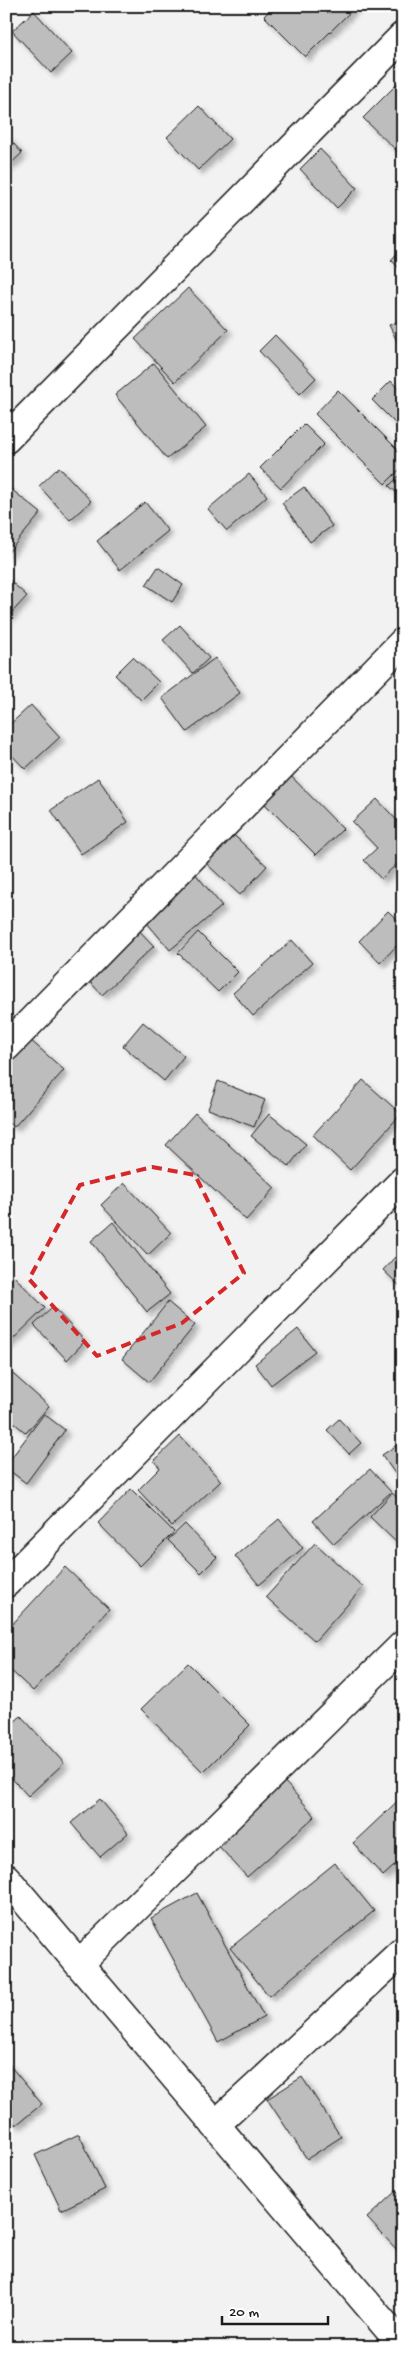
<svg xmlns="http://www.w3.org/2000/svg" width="409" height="2353" viewBox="0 0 409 2353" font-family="'Gochi Hand',sans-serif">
<defs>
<filter id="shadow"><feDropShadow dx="4.5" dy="4.5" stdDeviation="2.5" flood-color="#0004"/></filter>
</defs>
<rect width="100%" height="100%" fill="#f2f2f2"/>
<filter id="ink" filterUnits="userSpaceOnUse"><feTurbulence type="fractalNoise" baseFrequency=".02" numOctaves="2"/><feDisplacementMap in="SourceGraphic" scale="10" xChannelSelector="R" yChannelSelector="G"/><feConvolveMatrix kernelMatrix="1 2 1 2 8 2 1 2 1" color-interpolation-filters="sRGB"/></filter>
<g filter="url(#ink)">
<g fill="#bdbdbd" stroke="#1c1c1c" filter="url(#shadow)">
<path d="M274,6H356L305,57L264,16Z"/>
<path d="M34,11L72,53L51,73L12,31Z"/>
<path d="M403,78V152L400,154L363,118Z"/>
<path d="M199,106L230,139L198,170L167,137Z"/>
<path d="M6,135L22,153L6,168Z"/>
<path d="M320,149L357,188L337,208L300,169Z"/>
<path d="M403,247V272L391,260Z"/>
<path d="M188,288L228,330L175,382L135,339Z"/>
<path d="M403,319V341L398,343L389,325Z"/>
<path d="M275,335L316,378L300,394L259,351Z"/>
<path d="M154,363L206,427L167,459L115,395Z"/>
<path d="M391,381L403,394V431L372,400Z"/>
<path d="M338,390L403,455V466L385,484L315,414Z"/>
<path d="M304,424L324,444L281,488L260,468Z"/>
<path d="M59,467L91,501L70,520L39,486Z"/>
<path d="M403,472V498L389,486Z"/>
<path d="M249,474L267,496L227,531L208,509Z"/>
<path d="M6,485L41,513L6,555Z"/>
<path d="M304,487L332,526L310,542L282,503Z"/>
<path d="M145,502L168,531L120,570L97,541Z"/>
<path d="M158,567L183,585L172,602L146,585Z"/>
<path d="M6,577L27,596L6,619Z"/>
<path d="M180,625L209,658L193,673L163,640Z"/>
<path d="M133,657L159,682L141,700L115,675Z"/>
<path d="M215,658L240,693L187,732L162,698Z"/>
<path d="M31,705L60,737L25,769L6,749V728Z"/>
<path d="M282,767L343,829L316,855L255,794Z"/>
<path d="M98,778L128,822L81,854L51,810Z"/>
<path d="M377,799L403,827V858L381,879L364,860L377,848L352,822Z"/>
<path d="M223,825L267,866L240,895L196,854Z"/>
<path d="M189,866L222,906L170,950L136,910Z"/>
<path d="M388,911L403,925V939L380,963L359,941Z"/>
<path d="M132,923L154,946L102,995L80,971Z"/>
<path d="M198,932L238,972L218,992L178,953Z"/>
<path d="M292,940L312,963L253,1016L233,993Z"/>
<path d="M143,1022L184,1056L164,1081L123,1046Z"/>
<path d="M19,1030L64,1070L14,1127L6,1121V1044Z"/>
<path d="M363,1080L401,1114L350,1170L313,1135Z"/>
<path d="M218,1081L265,1100L254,1127L208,1109Z"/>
<path d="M195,1113L275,1188L246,1220L166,1145Z"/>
<path d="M269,1114L306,1144L289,1166L251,1136Z"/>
<path d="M124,1183L171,1233L148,1255L101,1205Z"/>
<path d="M113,1222L170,1294L147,1312L91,1241Z"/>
<path d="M395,1257L403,1265V1289L383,1270Z"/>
<path d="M14,1276L45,1308L6,1346V1284Z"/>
<path d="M168,1302L195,1325L149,1382L122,1359Z"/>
<path d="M53,1307L85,1341L67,1360L34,1325Z"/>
<path d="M298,1329L315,1351L271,1385L255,1364Z"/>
<path d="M6,1368L49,1406L26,1433L6,1416Z"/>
<path d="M44,1414L65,1430L26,1483L6,1468V1465Z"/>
<path d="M339,1419L361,1443L349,1454L327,1430Z"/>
<path d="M180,1436L221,1481L172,1526L138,1490L160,1468L154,1461Z"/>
<path d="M403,1441V1485L382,1455Z"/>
<path d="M370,1469L391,1492L334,1544L313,1521Z"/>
<path d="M131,1489L174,1532L140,1566L98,1523Z"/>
<path d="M392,1493L403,1503V1543L400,1546L370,1517Z"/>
<path d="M279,1519L303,1548L259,1585L235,1556Z"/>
<path d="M185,1524L217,1557L201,1573L168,1540Z"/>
<path d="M315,1543L363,1587L315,1641L266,1597Z"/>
<path d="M65,1567L109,1609L33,1691L6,1666V1631Z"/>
<path d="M188,1663L250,1725L203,1772L141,1709Z"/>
<path d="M21,1716L64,1763L28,1796L6,1772V1729Z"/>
<path d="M284,1781L315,1816L247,1877L216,1843Z"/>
<path d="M403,1796V1858L383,1876L353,1843Z"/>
<path d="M100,1799L128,1833L100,1857L71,1823Z"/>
<path d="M335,1863L374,1911L269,1996L230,1948Z"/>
<path d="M197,1893L264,2017L218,2042L151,1918Z"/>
<path d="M6,2061L42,2104L16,2125L6,2113Z"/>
<path d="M302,2077L341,2137L307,2159L267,2099Z"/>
<path d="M79,2134L105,2189L61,2210L35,2155Z"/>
<path d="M396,2191L403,2198V2246L398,2251L367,2218Z"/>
</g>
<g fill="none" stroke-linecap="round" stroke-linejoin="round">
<g stroke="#1c1c1c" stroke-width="31">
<g id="minor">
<path d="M6,439L403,36"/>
<path d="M6,1047L403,642"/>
<path d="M6,1583L403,1181"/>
<path d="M79,1964L403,1645"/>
<path d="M215,2125L403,1951"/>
</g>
</g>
<g stroke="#1c1c1c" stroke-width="31">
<path id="major" d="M6,1878L403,2346"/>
</g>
<use href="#minor" stroke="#fff" stroke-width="28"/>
<use href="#major" stroke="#fff" stroke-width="28"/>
</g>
</g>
<path fill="none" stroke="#d62828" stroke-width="4" stroke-dasharray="10 6" stroke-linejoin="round" d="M152,1167L195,1175L244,1273L182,1323L97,1356L29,1279L80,1185Z"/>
<rect width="409" height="2353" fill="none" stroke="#fff" stroke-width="25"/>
<rect x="12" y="12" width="384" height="2328" fill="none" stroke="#1c1c1c" stroke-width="2" filter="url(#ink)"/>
<path d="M222 2316v8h106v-8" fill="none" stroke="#1c1c1c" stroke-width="2.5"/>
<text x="229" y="2316" font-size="15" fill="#1c1c1c" stroke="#ffffff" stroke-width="4" paint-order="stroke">20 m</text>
</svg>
